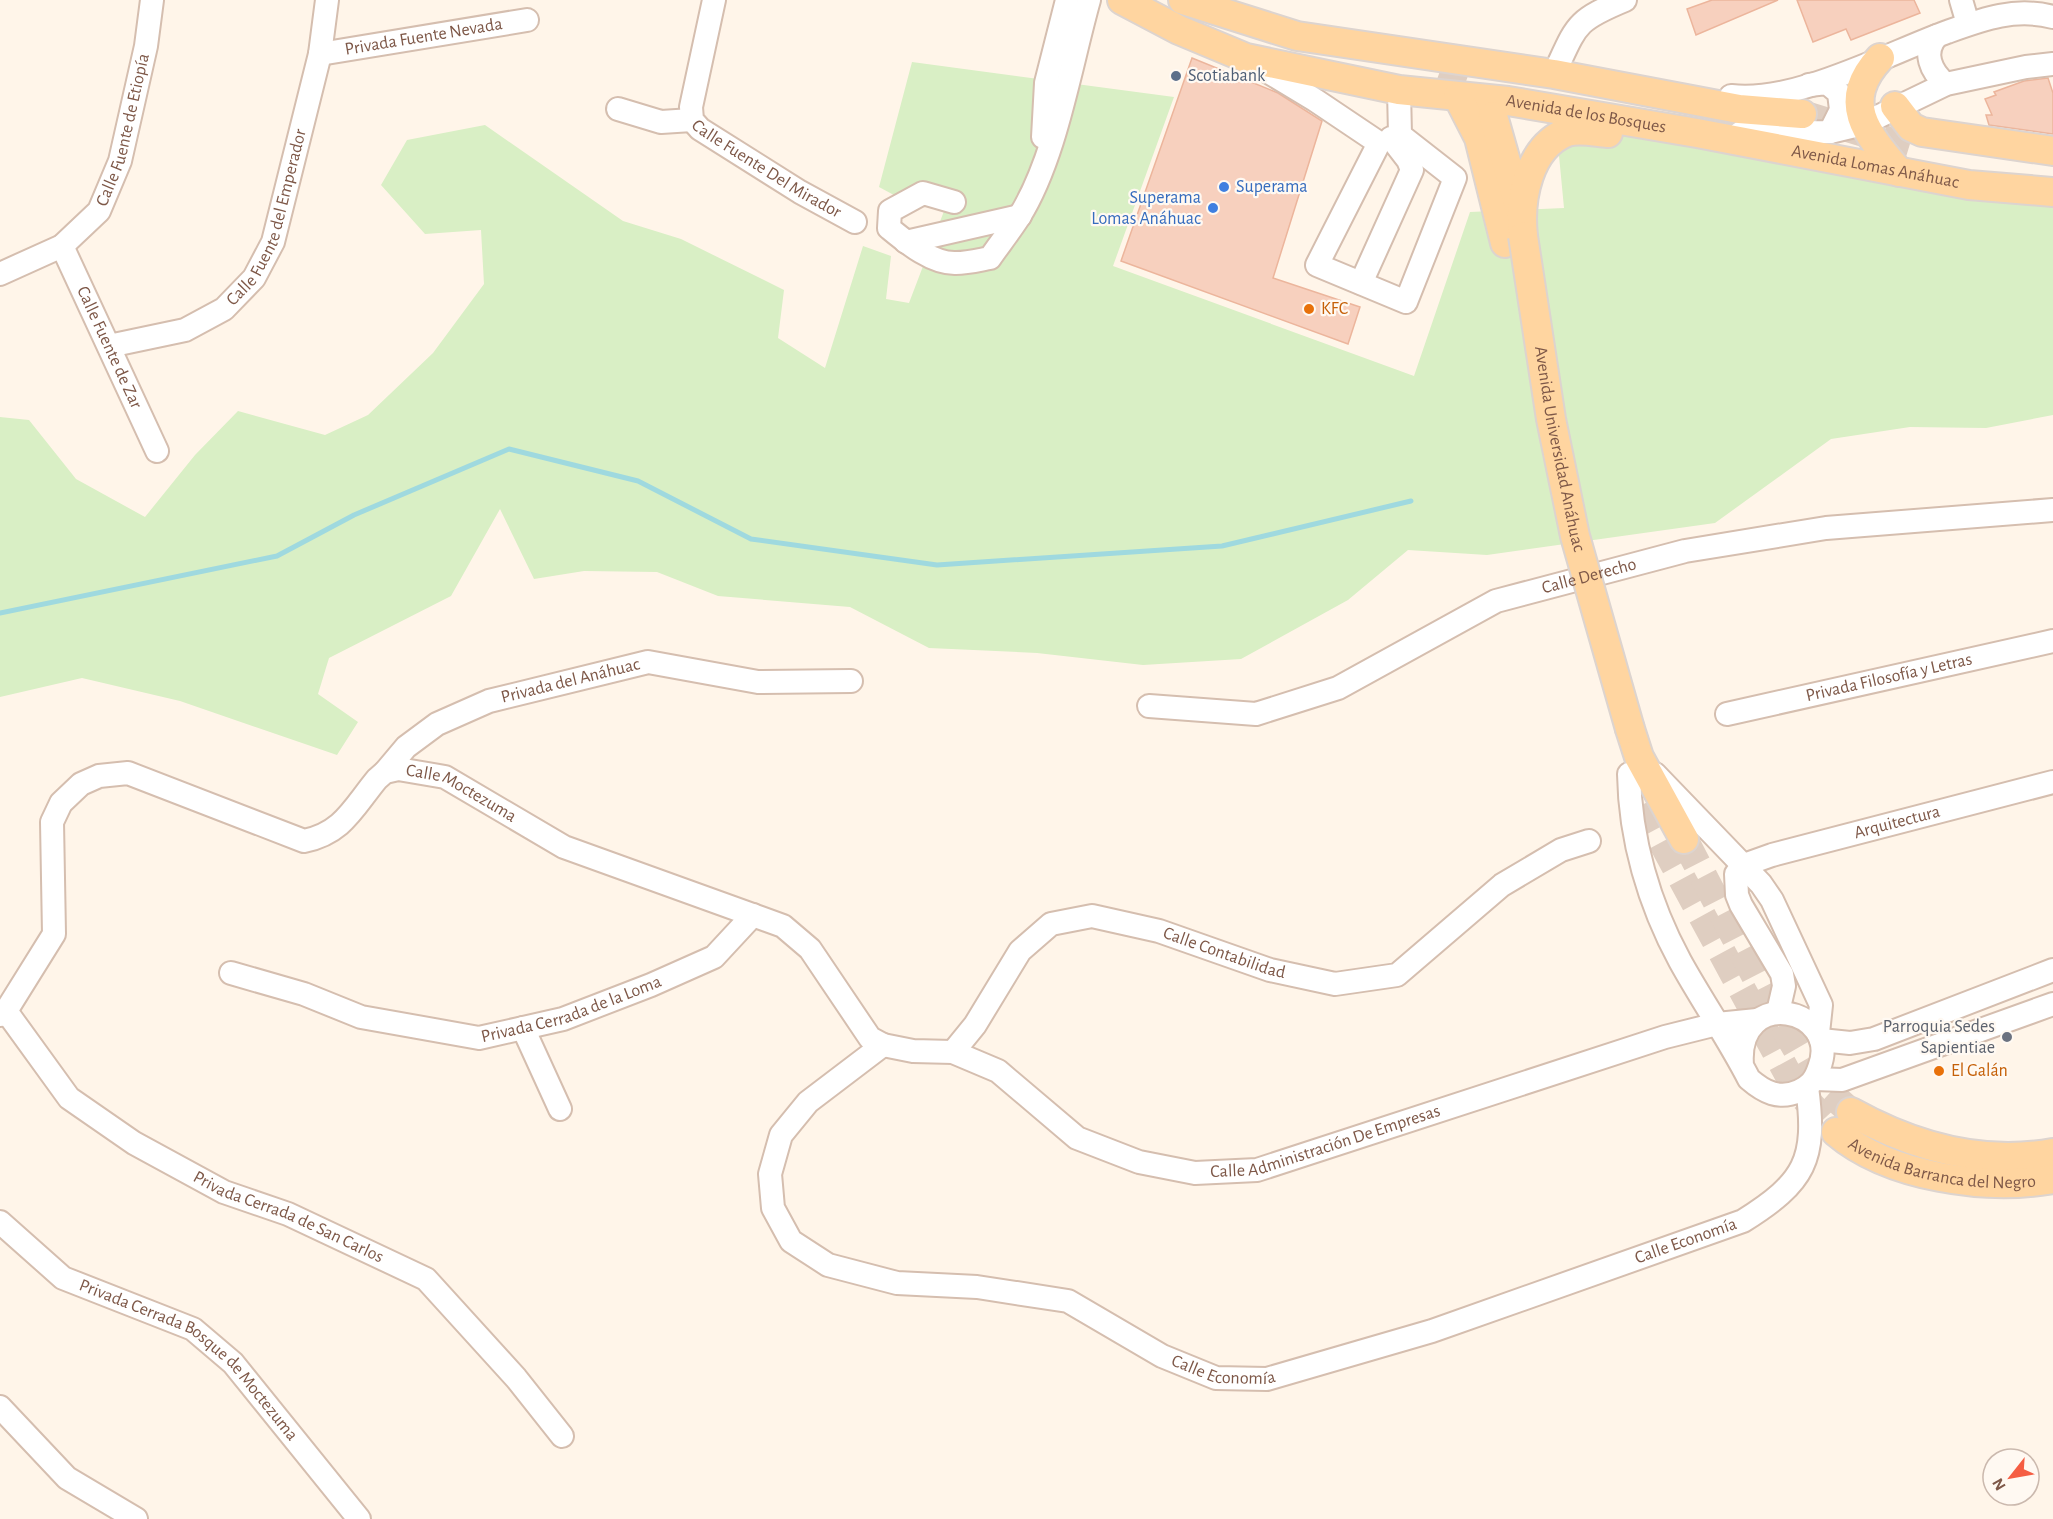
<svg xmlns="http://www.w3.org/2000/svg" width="2053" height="1519" viewBox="0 0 2053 1519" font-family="'Alegreya Sans',sans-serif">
<rect width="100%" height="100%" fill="#fff5e9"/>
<path fill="#d9efc5" d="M912,62L1174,97L1113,266L1414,376L1470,212L1564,208L1558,145L1605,131L2053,197V415L1986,428L1910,427L1831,439L1715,523L1487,555L1408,550L1348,600L1241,659L1143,665L1037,653L929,648L850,607L718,596L657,572L584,571L534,579L500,509L451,596L329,658L318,694L358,722L337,755L180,701L82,678L0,697V417L29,420L76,479L145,517L195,455L238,411L325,435L368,415L433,353L484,284L481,230L425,234L381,185L407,140L485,125L623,221L681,239L784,290L778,338L825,368L863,246L891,256L886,299L909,303L949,198L917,182L905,201L879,187Z"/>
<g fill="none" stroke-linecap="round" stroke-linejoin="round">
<path stroke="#9fd9df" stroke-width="5" d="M0,613L277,556L354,515L509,449L638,481L751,539L937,565L1222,546L1411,501"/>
</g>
<g fill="#f7d0be" stroke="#ecb59c" stroke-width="1.5">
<path d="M1712,0H1778L1696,35L1687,9Z"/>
<path d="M1797,0H1914L1920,13L1851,40L1846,29L1813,42Z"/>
<path d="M1192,58L1278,93L1322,121L1273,278L1360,307L1348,344L1121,261Z"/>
<path d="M2048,78L2053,93V134L1989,125L1986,115H1992L1985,99L1996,95L1994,92L2024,81Z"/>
</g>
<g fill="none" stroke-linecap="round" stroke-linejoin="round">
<g stroke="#dfcec1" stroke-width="28" stroke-dasharray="28 14" stroke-linecap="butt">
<path d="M1440,71L1468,81L1491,115"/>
<path d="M1802,114L1916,149"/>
<path d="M1642,805L1796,1089L1836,1132"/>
<path d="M1684,839L1764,993L1814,1079L1851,1112"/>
</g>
<g stroke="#d5beaf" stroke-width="26">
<g id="minor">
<path id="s1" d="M714,0L691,107L692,120L700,129L800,192L855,222"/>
<path d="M1961,0L1968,24"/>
<path d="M1937,36C1922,52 1931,72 1946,84"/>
<path id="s2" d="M320,54L527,20"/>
<path d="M1255,64L1315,100L1379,143L1317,265L1406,302L1455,178L1400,135L1399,90"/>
<path d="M1554,74C1577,25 1574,21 1625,0"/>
<path d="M1809,85L1827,83L1839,93L1841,110L1830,132"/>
<path d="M1731,96C1794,104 1887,54 1947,32C1983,19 2015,7 2053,17"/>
<path d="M618,109L661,122L692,120"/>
<path d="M1740,133L1830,132L1863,124L1946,84L2026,67L2053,64"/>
<path d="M1043,137L1046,83L1067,0"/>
<path d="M954,202L923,193L890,211L889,228C906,242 932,264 956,263C967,263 979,260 990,258C999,245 1010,231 1019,217C1056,158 1070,67 1089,0"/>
<path d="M906,242L1020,216"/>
<path id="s3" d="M62,246L157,451"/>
<path id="s4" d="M0,274L62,246L99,211L120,161L146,46L152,0"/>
<path d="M1361,283L1412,170L1408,160L1391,138"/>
<path id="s5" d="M109,346L185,330L224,309L254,278L273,242L320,54L327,0"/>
<path id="s6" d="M1149,706L1256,714L1338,688L1496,601L1685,551L1826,528L2053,510"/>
<path id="s7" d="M1727,714L2053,641"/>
<path id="s8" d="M385,772L406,747L437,724L489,701L648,662L758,682L851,681"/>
<path d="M1629,774C1630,839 1649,904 1680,961C1702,1001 1728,1038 1749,1079C1764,1092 1779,1100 1799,1091C1810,1086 1815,1080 1819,1068C1843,1008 1736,984 1742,1065"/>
<path d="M1655,774L1761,884L1772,900L1821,1005L1818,1033"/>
<path id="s9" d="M231,973L304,994L361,1017L479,1038L563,1019L651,985L714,957L753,915"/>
<path id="s10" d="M6,1011L69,1098L134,1143L224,1192L288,1214L426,1279L516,1378L562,1436"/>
<path id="s11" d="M1778,1012L1784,986L1782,974L1741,905L1737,895L1736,874L1744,865L1772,855L2053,782"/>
<path id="s12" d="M0,1015L6,1011L54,934L52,822L61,803L81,784L99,776L128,773L304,841C343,833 353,808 377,779L385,772L398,769L445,777L564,847L783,926L810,949L870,1038L883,1045L913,1051L953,1052L998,1071L1077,1138L1139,1162L1195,1173L1257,1170L1665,1037L1717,1024L1757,1020"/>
<path d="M523,1028L560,1109"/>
<path d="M1821,1040L1850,1043L1874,1039L2053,970"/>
<path id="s13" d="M883,1045L808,1102L781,1135L770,1174L773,1208L791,1241L828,1265L897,1283L977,1287L1068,1301L1162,1356L1216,1378L1267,1379L1432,1331L1743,1221C1805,1182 1817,1160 1807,1087"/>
<path id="s14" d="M953,1052L975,1025L1020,951L1051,924L1092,916L1159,931L1270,970L1335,984L1397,975L1502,885L1561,850L1589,841"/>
<path d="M1815,1079L1842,1080L2053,1004"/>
<path id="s15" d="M0,1222L63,1278L193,1329L233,1363L359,1519"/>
<path d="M0,1407L67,1478L136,1519"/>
</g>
</g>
<g stroke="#ddd4cf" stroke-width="32">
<g id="major">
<path id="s16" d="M1122,0L1179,30L1246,58L1399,90L1508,101L1697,133L1969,185L2053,192"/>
<path d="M1183,0L1297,36L1554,74L1739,109L1802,114"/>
<path d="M1880,58C1839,102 1867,134 1899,172"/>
<path d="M1458,97L1479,138L1505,243"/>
<path d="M1895,106L1911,127L1922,132L2053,151"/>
<path d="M1493,116L1519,207"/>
<path d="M1523,236C1519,200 1528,147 1567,132C1579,128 1595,132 1608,133"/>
<path d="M1630,729L1639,757L1684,839"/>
<path d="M1851,1112C1914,1147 1981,1166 2053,1153"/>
<path id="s17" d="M1836,1132C1889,1177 1986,1191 2053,1179"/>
</g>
</g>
<use href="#minor" stroke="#fff" stroke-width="22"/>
<use href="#major" stroke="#ffd5a0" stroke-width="28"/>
<g stroke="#ddd4cf" stroke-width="32" stroke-linecap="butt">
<g id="major-bridge">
<path id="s18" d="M1523,236L1551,419L1575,536L1630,729"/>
</g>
</g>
<use href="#major-bridge" stroke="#ffd5a0" stroke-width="28"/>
</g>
<circle fill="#5c6f8a" stroke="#fff9f2" stroke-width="2" cx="1176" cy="76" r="6"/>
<g fill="#3f7fe0" stroke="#fff9f2" stroke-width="2">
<circle cx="1224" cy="187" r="6"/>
<circle cx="1213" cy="208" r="6"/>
</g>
<g fill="#e8710a" stroke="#fff9f2" stroke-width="2">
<circle cx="1309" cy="309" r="6"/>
<circle cx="1939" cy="1071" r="6"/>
</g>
<circle fill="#6b7280" stroke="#fff9f2" stroke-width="2" cx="2007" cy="1037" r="6"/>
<g text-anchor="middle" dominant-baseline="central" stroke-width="4.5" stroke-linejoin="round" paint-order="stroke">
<g font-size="18" fill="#7e5848" stroke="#fff9f2">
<text stroke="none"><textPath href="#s2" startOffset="105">Privada Fuente Nevada</textPath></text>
<text stroke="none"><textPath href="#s16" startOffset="482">Avenida de los Bosques</textPath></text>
<text stroke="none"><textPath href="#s4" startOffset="204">Calle Fuente de Etiopía</textPath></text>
<text stroke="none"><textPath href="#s1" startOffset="212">Calle Fuente Del Mirador</textPath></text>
<text stroke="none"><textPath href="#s16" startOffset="776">Avenida Lomas Anáhuac</textPath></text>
<text stroke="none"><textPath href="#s5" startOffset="226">Calle Fuente del Emperador</textPath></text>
<text stroke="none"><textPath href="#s3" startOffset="112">Calle Fuente de Zar</textPath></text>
<text stroke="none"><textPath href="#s18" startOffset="216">Avenida Universidad Anáhuac</textPath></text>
<text stroke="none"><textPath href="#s6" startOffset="470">Calle Derecho</textPath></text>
<text stroke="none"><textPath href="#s7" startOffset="166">Privada Filosofía y Letras</textPath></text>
<text stroke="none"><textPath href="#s8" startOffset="212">Privada del Anáhuac</textPath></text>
<text stroke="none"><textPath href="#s12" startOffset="687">Calle Moctezuma</textPath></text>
<text stroke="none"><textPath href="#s11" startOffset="322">Arquitectura</textPath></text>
<text stroke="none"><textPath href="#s14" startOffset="342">Calle Contabilidad</textPath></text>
<text stroke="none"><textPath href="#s9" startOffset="354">Privada Cerrada de la Loma</textPath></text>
<text stroke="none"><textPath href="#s12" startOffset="1676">Calle Administración De Empresas</textPath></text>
<text stroke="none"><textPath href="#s17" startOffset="114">Avenida Barranca del Negro</textPath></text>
<text stroke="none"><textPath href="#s10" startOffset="358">Privada Cerrada de San Carlos</textPath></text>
<text stroke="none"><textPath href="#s13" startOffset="1196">Calle Economía</textPath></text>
<text stroke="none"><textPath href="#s15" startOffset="238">Privada Cerrada Bosque de Moctezuma</textPath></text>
<text stroke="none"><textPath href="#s13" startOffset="710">Calle Economía</textPath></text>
</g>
<g font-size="18" fill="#4e5e75" stroke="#fff9f2" text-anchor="start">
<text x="1188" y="76">Scotiabank</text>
</g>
<g font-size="18" fill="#366cbe" stroke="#fff9f2" text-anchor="start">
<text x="1236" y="187">Superama</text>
<text x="1201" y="198" text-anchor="end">Superama<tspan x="1201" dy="21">Lomas Anáhuac</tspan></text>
</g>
<g font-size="18" fill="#c56008" stroke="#fff9f2" text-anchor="start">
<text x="1321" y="309">KFC</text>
<text x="1951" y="1071">El Galán</text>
</g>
<g font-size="18" fill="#5b616d" stroke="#fff9f2" text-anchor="end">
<text x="1995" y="1027">Parroquia Sedes<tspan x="1995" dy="21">Sapientiae</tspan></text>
</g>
</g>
<g transform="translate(2011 1477) rotate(239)"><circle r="28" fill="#fff9f2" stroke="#cbb9ae" stroke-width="1.5"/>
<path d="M0-4.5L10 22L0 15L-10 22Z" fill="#f55d42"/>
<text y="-9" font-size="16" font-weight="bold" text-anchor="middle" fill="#7e5848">N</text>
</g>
</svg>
